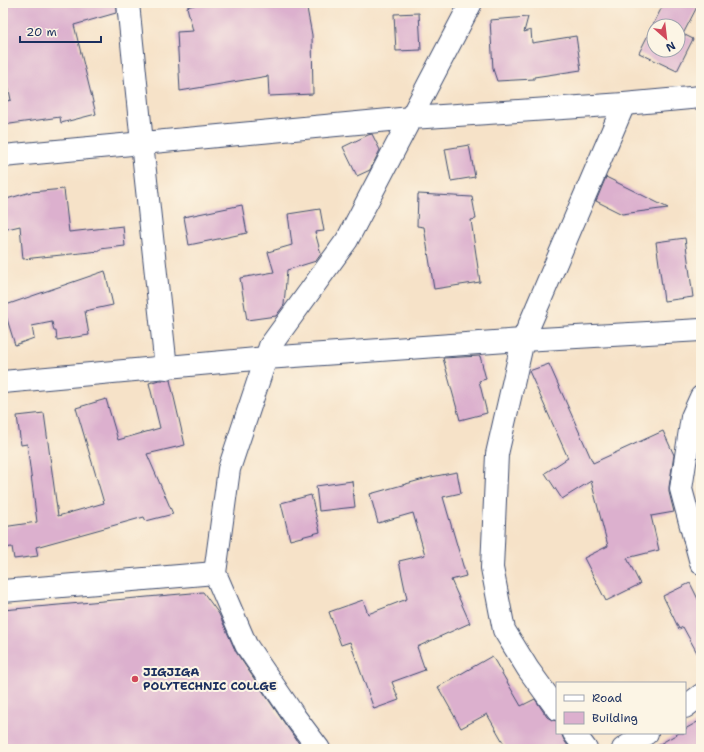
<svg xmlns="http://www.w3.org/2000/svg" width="704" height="752" viewBox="0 0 704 752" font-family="'Shantell Sans',sans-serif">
<rect width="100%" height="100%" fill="#fcf5e5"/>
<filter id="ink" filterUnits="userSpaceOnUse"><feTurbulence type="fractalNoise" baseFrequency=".025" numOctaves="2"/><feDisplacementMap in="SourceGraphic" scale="8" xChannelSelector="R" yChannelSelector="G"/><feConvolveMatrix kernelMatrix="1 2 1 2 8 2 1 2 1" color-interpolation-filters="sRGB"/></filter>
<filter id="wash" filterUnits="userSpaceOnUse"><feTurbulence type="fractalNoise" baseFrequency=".012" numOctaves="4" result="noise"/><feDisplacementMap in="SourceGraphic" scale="16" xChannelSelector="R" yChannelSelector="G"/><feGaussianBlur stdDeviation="0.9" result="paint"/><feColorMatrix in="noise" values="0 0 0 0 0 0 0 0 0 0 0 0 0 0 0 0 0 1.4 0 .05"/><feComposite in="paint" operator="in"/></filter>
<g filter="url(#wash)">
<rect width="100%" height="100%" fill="#f6e2c8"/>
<g id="blocks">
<g fill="#dcb0ce" fill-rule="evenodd">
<path d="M3,3H116V13L74,25L96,114L61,123L60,117L3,125V102L11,100L3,61Z"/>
<path d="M201,3H306L312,35L313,94L269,96L268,76L180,91L177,32L193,31L187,7Z"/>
<path d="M664,3H699L683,34L693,39L677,71L639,53ZM654,26H678V50H654Z"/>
<path d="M419,13L421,50L396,51L394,14Z"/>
<path d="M528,17L524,32L531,30L532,43L576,36L581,70L534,77V79L497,81L493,69L490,20Z"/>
<path d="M372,134L380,150L370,170L357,176L343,147L368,135Z"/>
<path d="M469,145L475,177L451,181L445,149Z"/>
<path d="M606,177L668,208L622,214L596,201Z"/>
<path d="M64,189L69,232L123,226L125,246L100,249V251L23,259L20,226L3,230V200L31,192Z"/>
<path d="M418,194L472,197L476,219L471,220L480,282L434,289L424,227L417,226Z"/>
<path d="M242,205L247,233L189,245L184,217Z"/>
<path d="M320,209L324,231L315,232L321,254L316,261L287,270L284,305L276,316L247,320L240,278L274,272L268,252L292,245L288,214Z"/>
<path d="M685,238L693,297L664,301L656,242Z"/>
<path d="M105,271L113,305L85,311L89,335L57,340L56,331H54L52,322L32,326L34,338L15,345L3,306Z"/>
<path d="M480,356L486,379L479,381L487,413L460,420L443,358Z"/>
<path d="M549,364L593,463L663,431L674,455L669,487V492L674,512L651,516L659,550L627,558L640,584L606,601L584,558L608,546L591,481L562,499L545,473L568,458L529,371Z"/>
<path d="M159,380H170L185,445L147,454L173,514L146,521L144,517L36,547L38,556L14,559L12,547L3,548V527L37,522L27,444L21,445L17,416L44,413L58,516L104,503L76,408L106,399L118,440L160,428L149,383Z"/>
<path d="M457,472L461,493L443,497L466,576L451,580L470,623L417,647L425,670L392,682L399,700L374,709L350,642L341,645L329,612L363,600L368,614L407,599L399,561L425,555L413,513L378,523L370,494L431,477Z"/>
<path d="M352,481L355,507L319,511L316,486Z"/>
<path d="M311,495L320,532L290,540L281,503Z"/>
<path d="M690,583L701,605V660L683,627L679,629L663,596Z"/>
<path d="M203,592L219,614L236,652L285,724L303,749H3V610Z"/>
<path d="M492,656L521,706L535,699L547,717L552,720L557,721V733H561L564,740L570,749H507L487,714L461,728L438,687Z"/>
<path d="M701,720V749H651L679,733H685V729Z"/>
</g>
</g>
</g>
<g filter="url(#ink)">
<use href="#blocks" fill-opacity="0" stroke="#3c4a6e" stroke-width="1"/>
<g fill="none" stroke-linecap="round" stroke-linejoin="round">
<g stroke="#3c4a6e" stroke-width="24">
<g id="minor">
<path d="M128,3L142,143L166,368"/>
<path d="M3,156L411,118L624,104L701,97"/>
<path d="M3,382L266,358L523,340L701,330"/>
<path d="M701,397L692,417L681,489L701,563"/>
<path d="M3,591L215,573"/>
<path d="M685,707L701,695"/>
<path d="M557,709L528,669L504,630L492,568L497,454L523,340L624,104"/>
<path d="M574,733L586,749"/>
<path d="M319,749L295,717L246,645L215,573L229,469L270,346L347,240L471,3"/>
<path d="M623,749L647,733"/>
</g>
</g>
<use href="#minor" stroke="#fff" stroke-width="22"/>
</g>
</g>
<circle fill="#d1495b" stroke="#fcf5e5" stroke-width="1.5" cx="135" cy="679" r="4"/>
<g text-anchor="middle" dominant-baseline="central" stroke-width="4" stroke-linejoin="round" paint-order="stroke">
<g font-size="12" font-weight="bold" fill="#1b2f5e" stroke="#fcf5e5" text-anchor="start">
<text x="143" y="672">JIGJIGA<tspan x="143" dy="14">POLYTECHNIC COLLGE</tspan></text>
</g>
</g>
<rect width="704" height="752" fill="none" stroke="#fcf5e5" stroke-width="16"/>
<rect x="556" y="682" width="130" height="52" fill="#fcf5e5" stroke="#a2a6af"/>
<rect x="564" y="695" width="20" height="6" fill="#ffffff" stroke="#a2a6af"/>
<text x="592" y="702" font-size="12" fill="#1b2f5e">Road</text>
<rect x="564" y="712" width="20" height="12" fill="#dcb0ce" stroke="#a2a6af"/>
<text x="592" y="722" font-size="12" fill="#1b2f5e">Building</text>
<g transform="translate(666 38) rotate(152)"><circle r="19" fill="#fcf5e5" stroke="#a2a6af"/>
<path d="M0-3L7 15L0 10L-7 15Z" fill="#d1495b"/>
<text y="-6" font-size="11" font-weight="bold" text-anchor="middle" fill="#1b2f5e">N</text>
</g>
<path d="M20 36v6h81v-6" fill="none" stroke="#1b2f5e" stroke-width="2"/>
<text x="26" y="36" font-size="12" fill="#1b2f5e" stroke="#fcf5e5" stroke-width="3" paint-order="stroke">20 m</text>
</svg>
